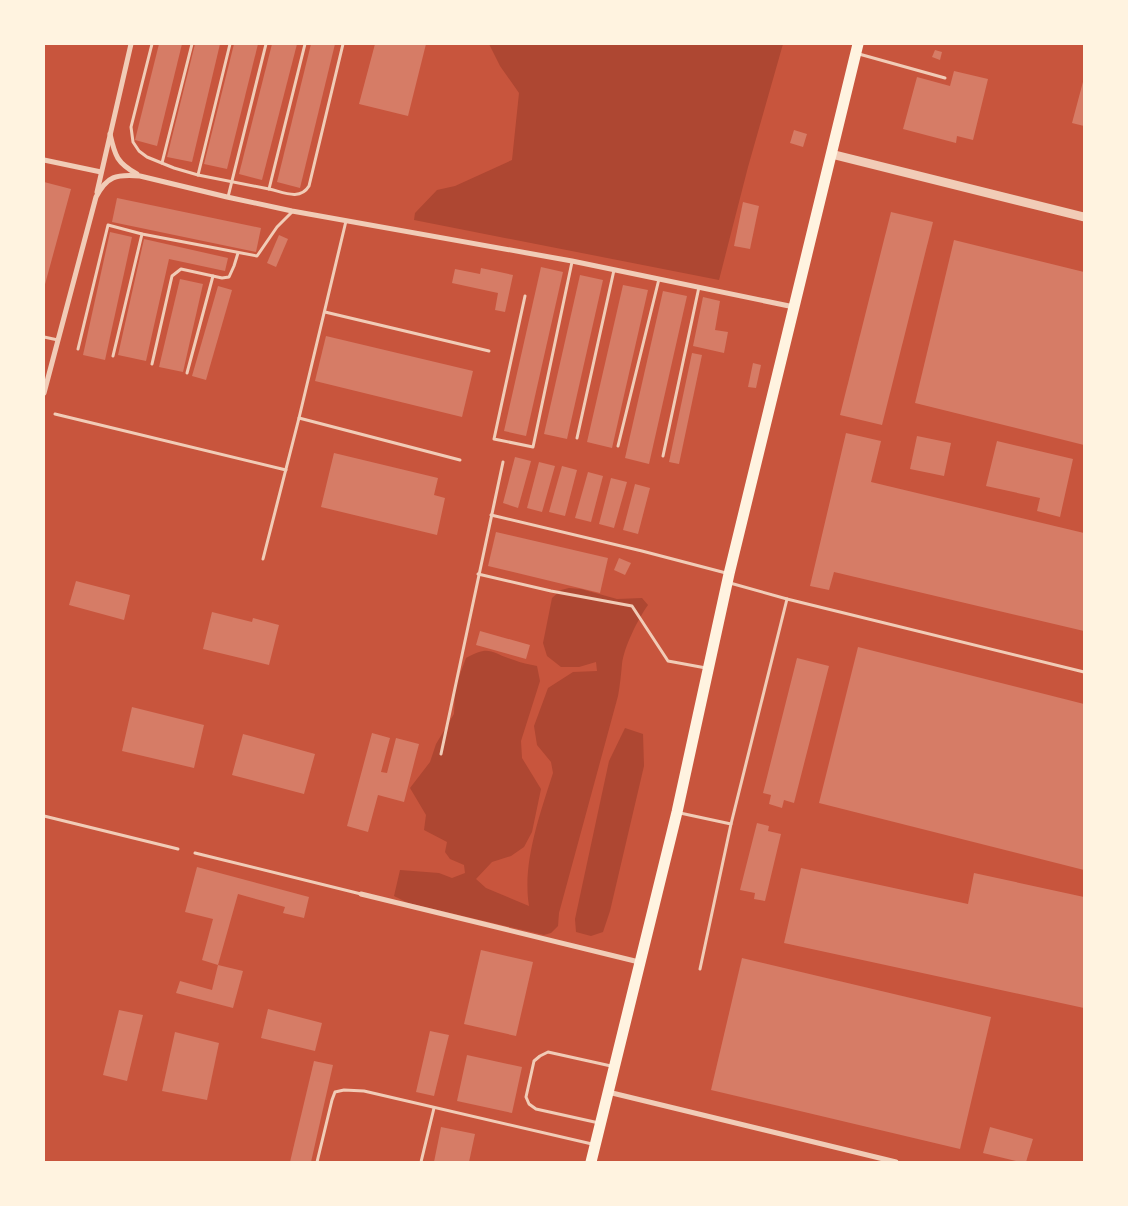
<svg xmlns="http://www.w3.org/2000/svg" width="1128" height="1206" viewBox="0 0 1128 1206" font-family="Raleway,sans-serif">
<rect width="100%" height="100%" fill="#c8553d"/>
<g fill="#ae4732">
<path d="M489,44H783L748,167L719,280L414,220L415,213L437,190L455,186L512,160L519,93L500,66Z"/>
<path d="M569,588L581,589L617,599L642,598L648,605C638,619 624,647 622,664C621,675 620,685 618,696L559,913L558,926L551,933L544,935L408,903L394,896L400,870L439,873L452,878L465,873L464,865L450,859L445,852L447,842L424,830L426,815L410,788L430,762L436,744L454,714L455,688L466,658C490,644 491,653 514,660C521,663 529,664 537,666L540,681L521,741L522,758L541,789L532,832L524,847L511,856L492,862L476,879L486,888L529,906C522,863 540,814 553,773L551,762L537,745L534,726L548,688L573,672L597,671L596,662L579,667H561L547,656L543,643L552,598L561,590Z"/>
<path d="M625,728L643,734L644,766L610,911L603,932L591,936L576,932L575,919L609,761Z"/>
</g>
<g fill="#d67c66">
<path d="M159,44H182L157,146L135,140Z"/>
<path d="M195,44H220L192,162L167,157Z"/>
<path d="M234,44H258L227,169L204,164Z"/>
<path d="M272,44H297L262,180L239,174Z"/>
<path d="M311,44H335L300,188L277,182Z"/>
<path d="M375,44H426L408,116L359,104Z"/>
<path d="M935,50L942,52L940,60L932,57Z"/>
<path d="M954,71L988,79L973,140L957,136L956,143L903,129L917,77L950,86Z"/>
<path d="M1084,78V126L1072,123Z"/>
<path d="M794,130L807,134L803,147L790,143Z"/>
<path d="M44,182L71,189L44,288Z"/>
<path d="M117,198L261,228L256,252L112,222Z"/>
<path d="M743,202L759,206L750,249L734,246Z"/>
<path d="M891,212L933,222L882,425L840,415Z"/>
<path d="M110,232L132,237L105,360L83,355Z"/>
<path d="M279,235L288,239L276,267L267,263Z"/>
<path d="M144,239L228,258L225,271L169,259L146,361L118,355Z"/>
<path d="M954,240L1084,272V445L915,403Z"/>
<path d="M541,267L563,272L526,436L504,431Z"/>
<path d="M481,268L513,275L505,312L495,310L498,293L452,283L455,269L480,274Z"/>
<path d="M580,275L603,280L567,439L544,434Z"/>
<path d="M180,279L203,284L183,372L159,367Z"/>
<path d="M623,285L648,290L612,448L587,442Z"/>
<path d="M218,286L232,290L206,380L192,376Z"/>
<path d="M663,291L687,296L649,464L625,458Z"/>
<path d="M703,297L720,301L715,330L728,332L724,353L693,346Z"/>
<path d="M326,336L473,371L462,417L315,381Z"/>
<path d="M692,353L702,355L679,464L669,462Z"/>
<path d="M753,363L761,365L756,388L748,387Z"/>
<path d="M846,433L881,441L871,482L1084,533V631L834,572L829,590L810,586Z"/>
<path d="M917,436L951,443L944,476L910,469Z"/>
<path d="M997,441L1073,459L1060,517L1037,511L1040,498L986,486Z"/>
<path d="M334,453L438,478L434,495L445,498L437,535L321,507Z"/>
<path d="M515,457L531,461L518,508L503,503Z"/>
<path d="M539,462L555,466L542,512L527,508Z"/>
<path d="M562,466L577,470L565,516L549,512Z"/>
<path d="M588,472L603,476L591,522L575,518Z"/>
<path d="M611,478L627,482L614,528L599,524Z"/>
<path d="M635,484L650,488L638,534L623,530Z"/>
<path d="M496,532L608,558L600,593L488,566Z"/>
<path d="M619,558L631,563L625,575L614,570Z"/>
<path d="M76,581L130,595L124,620L69,605Z"/>
<path d="M212,612L252,622L253,618L279,625L269,665L203,649Z"/>
<path d="M480,631L530,645L526,659L476,645Z"/>
<path d="M858,647L1084,704V870L819,803Z"/>
<path d="M797,658L829,666L794,803L784,800L782,808L769,804L771,795L763,793Z"/>
<path d="M132,707L204,725L194,768L122,751Z"/>
<path d="M372,733L390,738L381,772L387,773L396,738L419,744L404,802L378,795L368,832L347,826Z"/>
<path d="M243,734L315,754L304,794L232,775Z"/>
<path d="M757,823L769,826L768,831L781,834L765,901L754,899L755,893L740,890Z"/>
<path d="M197,867L309,897L304,918L283,913L285,907L238,894L218,965L202,960L213,919L185,912Z"/>
<path d="M801,868L968,904L974,873L1084,897V1008L784,943Z"/>
<path d="M481,950L533,962L516,1036L464,1024Z"/>
<path d="M742,958L991,1017L960,1149L711,1090Z"/>
<path d="M218,965L243,971L233,1008L176,993L180,981L212,990Z"/>
<path d="M268,1009L322,1023L315,1051L261,1038Z"/>
<path d="M119,1010L143,1015L127,1081L103,1075Z"/>
<path d="M430,1031L449,1035L434,1096L416,1092Z"/>
<path d="M175,1032L219,1043L207,1100L162,1091Z"/>
<path d="M467,1055L522,1067L512,1113L457,1101Z"/>
<path d="M314,1061L333,1065L311,1162H290Z"/>
<path d="M441,1127L475,1134L469,1162H434Z"/>
<path d="M990,1127L1033,1139L1026,1162H1020L983,1153Z"/>
</g>
<g fill="none" stroke-linecap="round" stroke-linejoin="round">
<g stroke="#f1ccb7" stroke-width="3">
<path d="M152,44L131,127L133,142L139,151L147,157L174,168L198,175L269,189L305,44"/>
<path d="M859,54L945,78"/>
<path d="M162,163L192,44"/>
<path d="M198,175L230,44"/>
<path d="M269,189C283,192 300,201 309,186L343,44"/>
<path d="M228,197L266,44"/>
<path d="M525,296L494,439L533,447L572,262"/>
<path d="M325,312L489,351"/>
<path d="M44,337L58,340"/>
<path d="M78,349L108,225L142,234L257,256L277,227L292,212"/>
<path d="M113,356L142,234"/>
<path d="M152,364L172,276L181,269L222,278L229,277L234,266L238,253"/>
<path d="M187,373L213,276"/>
<path d="M55,414L286,470"/>
<path d="M299,418L460,460"/>
<path d="M577,438L614,270"/>
<path d="M618,446L659,279"/>
<path d="M663,456L699,287"/>
<path d="M491,515L642,551L726,573"/>
<path d="M263,559L299,418L346,221"/>
<path d="M478,574L551,591L632,606L668,661L706,668"/>
<path d="M787,599L1084,672"/>
<path d="M441,754L503,462"/>
<path d="M680,813L731,824"/>
<path d="M44,816L178,849"/>
<path d="M195,853L361,894"/>
<path d="M700,969L731,824L787,599L730,583"/>
<path d="M599,1123L536,1109L529,1104L526,1097L534,1061L540,1056L548,1052L611,1066"/>
<path d="M317,1162L332,1100L335,1092L344,1090L364,1091L592,1144"/>
<path d="M421,1162L434,1108"/>
</g>
<g stroke="#f1ccb7" stroke-width="5">
<path d="M110,134C115,156 117,163 137,174"/>
<path d="M44,160L101,172"/>
<path d="M97,192L131,44"/>
<path d="M44,393L96,197C107,176 116,174 140,176L227,197L292,211L572,261L794,307"/>
<path d="M361,894L639,962"/>
<path d="M608,1092L896,1162"/>
</g>
<path stroke="#f1ccb7" stroke-width="9" d="M831,154L1084,217"/>
<path stroke="#fff3e0" stroke-width="11" d="M591,1162L677,812L729,574L858,44"/>
</g>
<rect width="1128" height="1206" fill="none" stroke="#fff3e0" stroke-width="90"/>
</svg>
